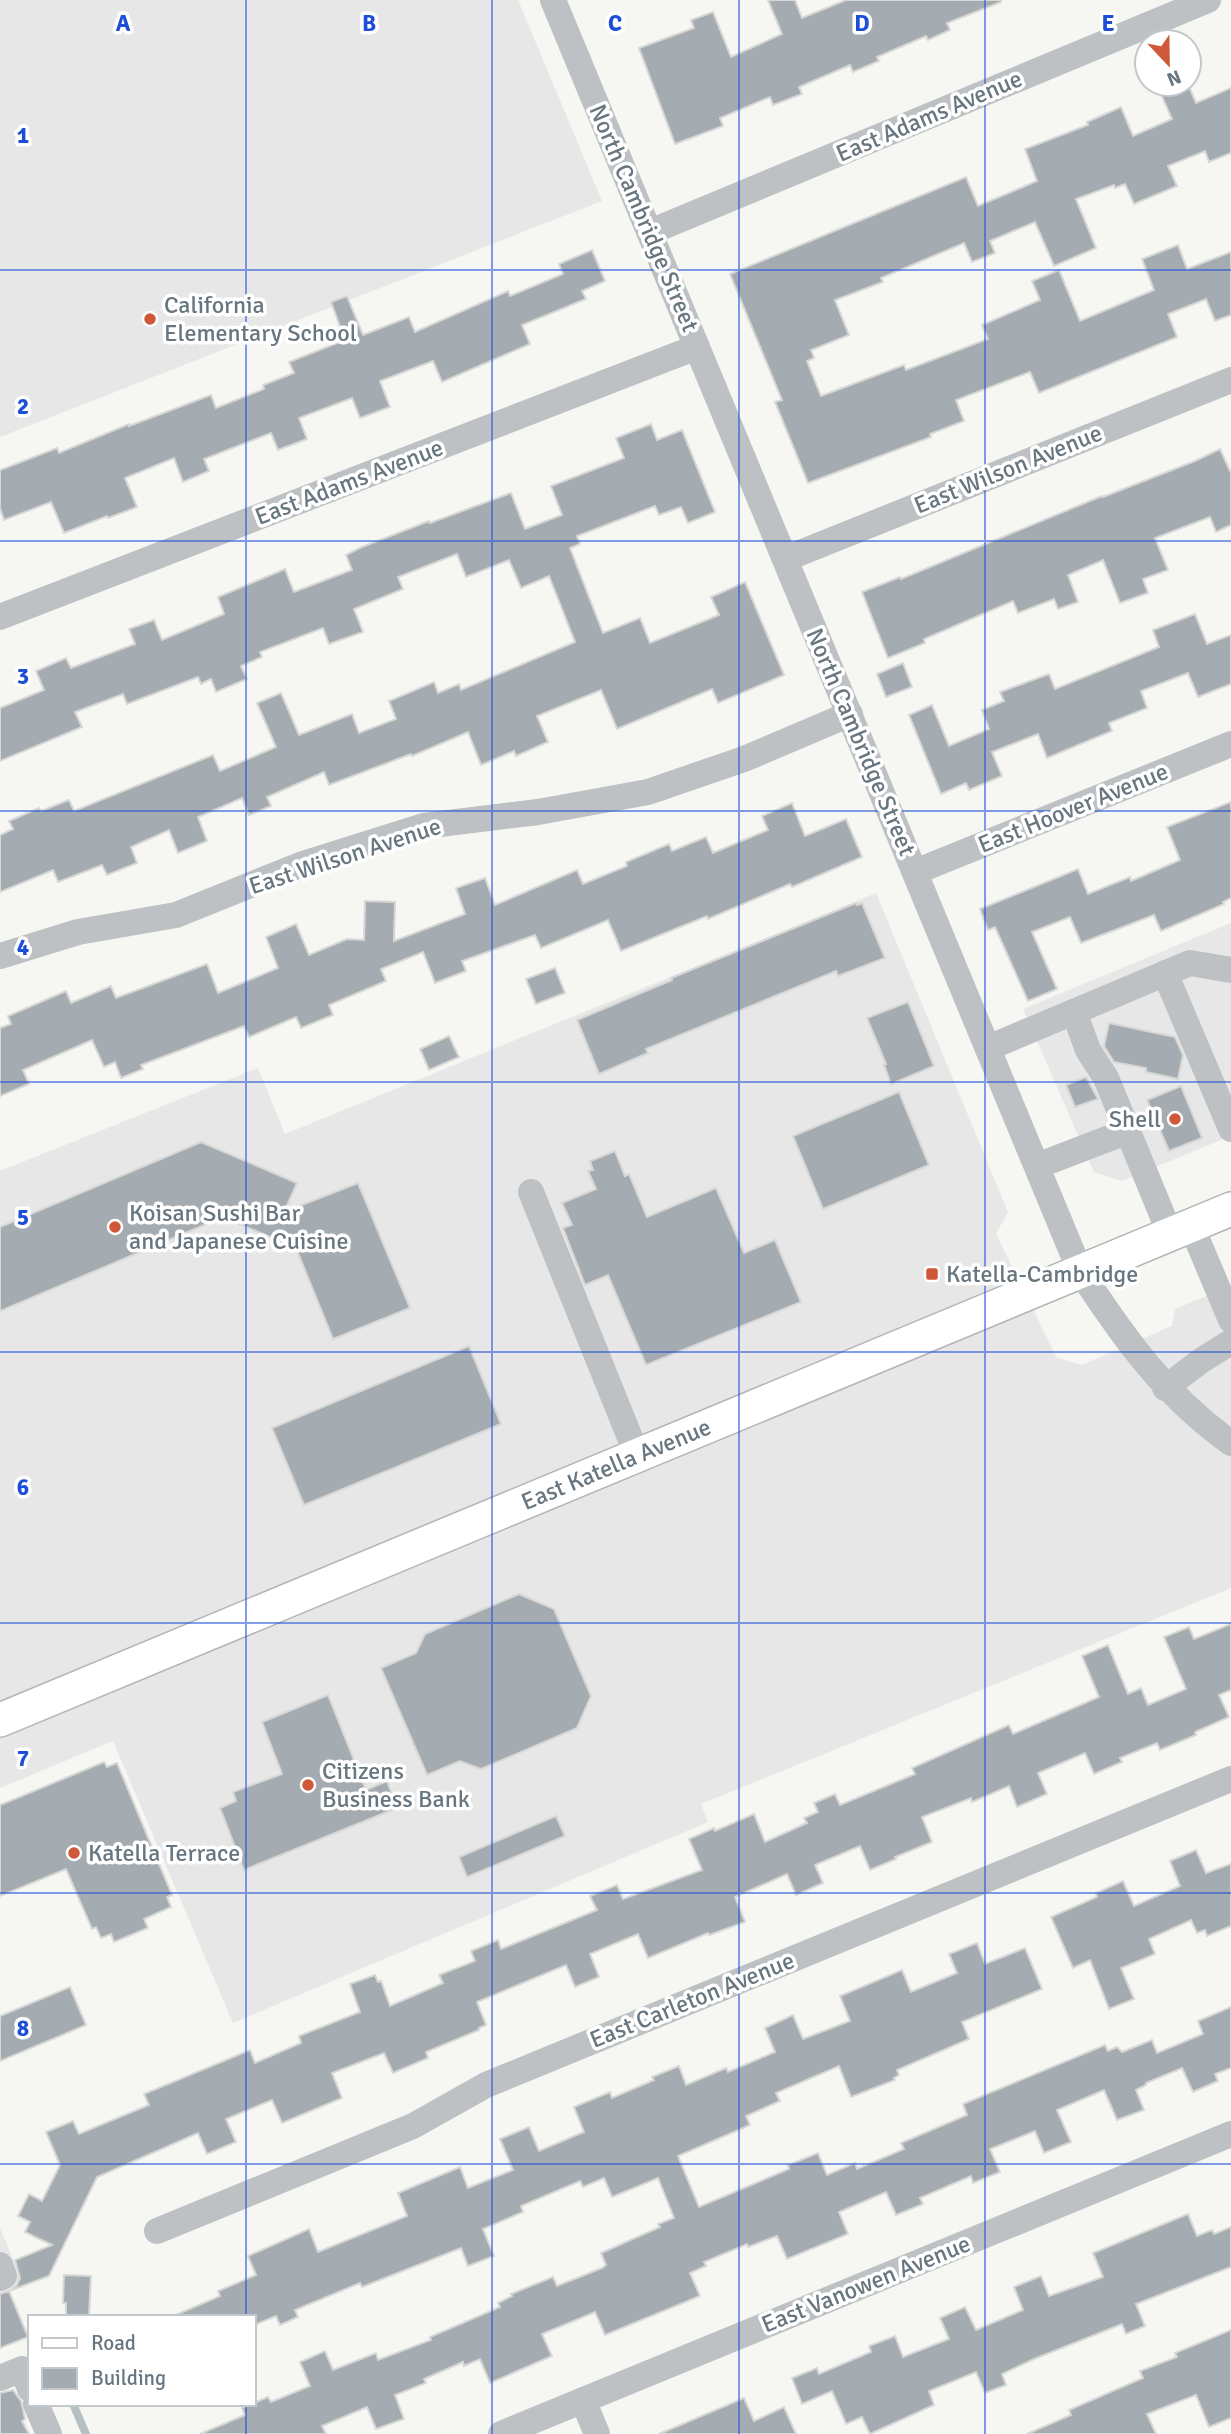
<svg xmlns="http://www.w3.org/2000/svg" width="1231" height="2434" viewBox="0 0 1231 2434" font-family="Signika,sans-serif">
<rect width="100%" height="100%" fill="#f6f6f3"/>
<g fill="#e6e7e6">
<path d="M0,0H518L602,201L0,437Z"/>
<path d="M876,893L1008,1212L996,1234L1057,1358L1082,1365L1172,1326L1175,1309L1231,1286V1588L701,1804L708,1822L233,2023L113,1741L0,1788V1171L258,1068L285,1134Z"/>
<path d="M1231,923V1136L1121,1181L1094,1172L1023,1009Z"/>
<path d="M0,2228L23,2283L0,2293Z"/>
</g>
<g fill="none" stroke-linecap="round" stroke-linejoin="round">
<path stroke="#b6c0c4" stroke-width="8" d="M73,2404L86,2434"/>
</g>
<g fill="#a5acb1" stroke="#d7d7d5" stroke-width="2">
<path d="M768,0H795L802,18L846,0H1001V2L947,23L950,30L928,40L926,36L877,57L879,61L853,72L850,65L799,87L802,94L773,105L770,97L720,118L723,126L675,144L639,48L694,28L691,20L713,12L731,57L782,34Z"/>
<path d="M1179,84H1188L1196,103L1231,88V153L1209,162L1205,151L1168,166L1177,186L1134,204L1125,184L1115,188L1114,185L1076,199L1096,248L1054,266L1035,222L990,241L995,253L972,262L964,243L881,278L883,282L835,300L849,335L811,350L814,358L807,361L821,396L904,365L906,370L988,339L982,325L1040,300L1032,281L1059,270L1080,321L1154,290L1142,259L1178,245L1187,269L1231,252V315L1215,321L1206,299L1168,314L1177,337L1039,393L1030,372L956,400L964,421L930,434L931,437L808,483L775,402L782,400L730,274L966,177L978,206L1037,181L1025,149L1088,125L1087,122L1121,107L1133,136L1172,119L1160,92Z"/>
<path d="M592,250L605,281L582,291L586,299L522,325L530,344L442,382L433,361L380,381L390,407L360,418L352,398L299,418L307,439L278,450L271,433L204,459L209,471L183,482L174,458L125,478L137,507L108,518L107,516L64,533L51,502L4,520L0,508V470L57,448L59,453L129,424V426L211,395L216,408L264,389L263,385L294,373L289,362L345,340L331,302L347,296L363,335L409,317L415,332L508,291L510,296L563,274L559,264Z"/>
<path d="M651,424L657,440L682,430L715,512L688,523L681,507L659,515L655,506L577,536L580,544L570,548L603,633L640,618L650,643L719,615L711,597L745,582L784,675L718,703L712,689L617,729L601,690L537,716L548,742L516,756L514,751L481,765L468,732L412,756L411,754L329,785L324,772L267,797L271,806L249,815L242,798L198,817L207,841L178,853L169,830L131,847L137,863L107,875L102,865L58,882L53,870L0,892V835L13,829L9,821L39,808L41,811L69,800L74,811L213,755L220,771L276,747L257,703L281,693L299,735L352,714L359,733L396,719L389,701L434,682L438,693L459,684L461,690L575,642L549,576L521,588L509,560L466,577L457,554L398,577L403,589L354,609L363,632L329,644L323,628L260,652L262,657L241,666L247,679L216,692L211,679L201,684L198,677L127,704L123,694L75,712L82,727L0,761V708L44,690L36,671L66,658L71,668L135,644L129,629L154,620L162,640L224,614L218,597L285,569L294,592L352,570L346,555L362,547L429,521L430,523L511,493L525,529L562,515L551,486L624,458L616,438Z"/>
<path d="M1220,449L1231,473V525L1216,532L1210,517L1155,538L1168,570L1143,579L1148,593L1120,603L1103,560L1068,575L1078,602L1058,609L1054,599L1018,613L1013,601L924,639L925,643L888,658L862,592L900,577L901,579L1102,496L1103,497L1195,461Z"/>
<path d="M1195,614L1207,644L1231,635V684L1198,697L1188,673L1141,691L1147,708L1109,723L1112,731L1047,758L1038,734L992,752L1002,776L969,790L966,783L941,794L909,715L932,705L949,746L989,729L982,710L1004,701L1000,692L1049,674L1055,689L1159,647L1153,630Z"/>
<path d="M903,663L912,687L886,697L877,674Z"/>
<path d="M1231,802V898L1223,902L1224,904L1161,931L1154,915L1081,943L1070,917L1032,932L1057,989L1028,1001L995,927L988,930L980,909L1078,869L1088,894L1130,877L1131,881L1180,860L1167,827Z"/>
<path d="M792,803L805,836L846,819L862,857L792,887L790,884L708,919L707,916L621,951L608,920L541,948L535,935L462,961L466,971L435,983L423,952L381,969L386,981L329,1005L333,1015L301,1028L296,1017L249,1037L244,1026L141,1065L143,1069L121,1078L115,1062L104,1067L92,1040L23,1070L29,1084L0,1096V1028L11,1024L8,1016L66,991L71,1003L111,986L116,998L207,964L218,993L278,968L266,937L296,924L309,955L347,939L364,940L365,901L395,902L394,941L465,914L456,888L485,878L495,905L577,870L583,884L627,866L626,862L669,844L672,851L706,837L713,853L768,830L762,816Z"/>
<path d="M856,903L857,905L862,903L885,958L838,976L836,971L646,1049L648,1053L599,1074L577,1020L672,980L671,978Z"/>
<path d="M555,968L565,993L536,1004L526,979Z"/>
<path d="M908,1002L934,1066L891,1084L884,1065L886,1064L867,1018Z"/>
<path d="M1109,1023L1175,1037L1183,1055L1178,1079L1146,1072V1068L1114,1062L1104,1046Z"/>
<path d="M449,1036L459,1057L429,1070L420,1049Z"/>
<path d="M1086,1077L1098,1099L1075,1107L1066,1085Z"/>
<path d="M1181,1086L1202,1138L1169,1151L1147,1100Z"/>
<path d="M899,1092L929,1165L823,1209L793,1136Z"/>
<path d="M201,1142L297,1183L284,1212L358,1183L410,1308L333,1339L296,1248L223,1217L0,1311V1227Z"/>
<path d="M615,1151L625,1176L629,1174L647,1217L716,1188L744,1253L775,1240L801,1302L646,1365L608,1275L585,1285L563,1228L572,1225L562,1203L596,1189L588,1171L593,1170L590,1161Z"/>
<path d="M469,1346L501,1424L304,1505L272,1428Z"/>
<path d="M519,1594L554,1609L591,1696L577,1728L481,1769L460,1761L427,1775L381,1668L416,1653L425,1634Z"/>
<path d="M1231,1624V1690L1219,1695L1229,1717L1195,1732L1196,1735L1160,1750L1157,1743L1120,1758L1122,1762L1094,1774L1085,1753L1038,1773L1047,1794L1017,1807L1009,1786L972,1802L971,1798L922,1817L932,1842L895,1857L896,1859L870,1870L860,1846L815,1865L823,1883L796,1895L787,1874L735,1897L745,1922L709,1935L708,1933L648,1958L638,1934L590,1954L599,1977L575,1987L566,1965L477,2002L486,2025L479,2028V2030L426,2052L428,2058L393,2073L384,2053L332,2073L342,2098L282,2123L272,2100L226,2119L236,2142L207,2154L198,2133L97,2177L49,2276L9,2291L28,2337L0,2348V2294L11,2290L17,2285L20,2278L15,2260L52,2245L25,2232L30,2222L18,2216L29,2194L42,2201L60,2165L46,2132L73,2121L79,2134L149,2105L144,2094L250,2050L255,2063L301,2043L299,2036L360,2012L350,1984L375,1975L378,1982L381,1981L390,2006L443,1983L439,1975L475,1961L471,1951L498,1940L501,1949L597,1910L590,1896L617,1885L623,1899L702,1870L689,1839L714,1828L715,1831L754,1814L765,1842L807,1823L804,1818L818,1812L814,1803L835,1794L840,1805L915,1774L912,1768L1009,1725L1013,1734L1099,1697L1082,1656L1108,1645L1128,1694L1141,1688L1148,1705L1186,1689L1164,1637L1189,1627L1194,1639Z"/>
<path d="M328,1695L366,1790L387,1781L397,1808L244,1870L220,1808L236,1801L233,1792L282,1774L262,1722Z"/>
<path d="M104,1762L107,1767L117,1763L172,1895L167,1897L171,1907L144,1919L148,1928L114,1942L111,1934L101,1938L96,1927L92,1929L66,1869L0,1896V1805Z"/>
<path d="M556,1816L565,1836L467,1877L459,1857Z"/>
<path d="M1196,1850L1206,1873L1231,1864V1926L1207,1936L1205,1930L1197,1933L1191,1920L1149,1939L1155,1954L1121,1968L1134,1999L1109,2009L1090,1960L1073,1968L1051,1917L1097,1897L1096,1893L1123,1881L1134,1906L1180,1886L1170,1861Z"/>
<path d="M977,1943L985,1964L1025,1948L1042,1989L962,2022L969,2039L897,2070L899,2075L894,2078L895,2080L851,2097L839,2066L776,2093L780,2101L746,2116L750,2125L678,2156L699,2207L789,2169L788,2165L818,2153L827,2175L855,2163L857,2169L904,2149L901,2143L967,2115L963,2104L1105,2045L1108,2051L1117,2047L1122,2052L1152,2040L1157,2053L1203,2034L1198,2021L1231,2007V2068L1215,2074L1218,2081L1193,2092L1182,2068L1146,2083V2085L1136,2090L1144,2110L1117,2120L1104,2090L1057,2110L1071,2142L1044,2153L1035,2131L990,2149L1000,2172L973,2183L971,2176L920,2198L923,2204L896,2215L886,2192L839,2212L848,2234L787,2259L777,2236L748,2247L747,2244L704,2262L706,2266L690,2273L700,2296L605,2335L595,2312L542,2334L552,2356L490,2383L480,2359L464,2366L463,2362L424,2379L426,2383L395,2395L404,2419L376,2429L367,2407L322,2426L326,2434H200L245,2415L242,2408L268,2397L271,2402L310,2386L300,2362L325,2351L333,2370L376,2353L378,2360L431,2340L430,2337L500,2307L498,2303L512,2296L511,2294L553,2277L557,2286L602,2268L606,2265L601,2253L660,2227L658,2224L674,2218L658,2178L612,2197L604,2178L583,2187L580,2181L521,2206L523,2212L483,2229L494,2256L468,2266L461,2248L362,2287L360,2283L295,2310L298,2317L280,2325L276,2316L254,2325V2317H171L220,2296L218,2291L256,2275L248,2256L309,2229L318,2252L407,2216L398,2193L460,2167L468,2188L513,2170L500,2139L529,2127L539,2151L584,2132L574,2107L610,2092L612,2098L654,2080L652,2077L679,2066L686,2085L726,2068L728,2072L775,2052L765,2028L793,2015L803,2039L850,2021L840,1996L902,1970L911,1992L957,1973L949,1954Z"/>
<path d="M70,1987L86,2025L0,2061V2016Z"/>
<path d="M1188,2214L1197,2236L1212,2230L1214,2234L1231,2227V2267L1136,2304L1145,2326L1126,2334L1122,2324L1034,2359L1002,2374L1006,2385L985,2393L976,2372L929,2391L934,2405L870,2434L862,2417L846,2424L832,2391L802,2404L792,2378L817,2368L819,2374L871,2352L869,2346L895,2336L903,2357L949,2339L940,2318L965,2307L976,2330L1023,2310L1014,2287L1041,2276L1049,2296L1103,2277L1093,2253Z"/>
<path d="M64,2275L91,2276L89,2317H66V2303H63Z"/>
<path d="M1231,2330V2418L1209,2427L1196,2395L1147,2414L1156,2434H1027L1071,2415L1069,2410L1143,2378L1140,2371L1177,2357L1175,2353Z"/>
<path d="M13,2390L21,2401L25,2419L22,2421L29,2434H0V2393Z"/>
<path d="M744,2398L754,2421L784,2407L796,2434H659Z"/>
</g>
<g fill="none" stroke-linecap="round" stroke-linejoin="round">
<g stroke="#b1b5b8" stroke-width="36">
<g id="major">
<path id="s1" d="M0,1720L1231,1209"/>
</g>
</g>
<g stroke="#bdc1c4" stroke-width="26">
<path d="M553,0L1080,1271C1124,1338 1165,1396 1231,1443"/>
<path d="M650,232L1208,0"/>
<path d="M785,559L1231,380"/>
<path d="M0,617L697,347"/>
<path d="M915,872L1231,744"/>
<path d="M0,956L78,932L176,915L300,865L424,826L538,812L648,792L744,759L850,714"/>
<path d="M1165,973L1231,1129"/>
<path d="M1074,1012L1088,1050L1106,1078L1170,1234"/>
<path d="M988,1048L1190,963L1231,970"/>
<path d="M1037,1166L1128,1131"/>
<path d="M531,1192L637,1455"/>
<path d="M1191,1225L1231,1320"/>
<path d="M1165,1388L1202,1360L1231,1342"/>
<path d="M157,2231L413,2126L486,2085L1231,1779"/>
<path d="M0,2265L4,2276L0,2278"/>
<path d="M0,2378L22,2369L30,2389"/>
<path d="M583,2400L597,2434"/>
<path d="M36,2404L49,2434"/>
<path d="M501,2434L1231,2134"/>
</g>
<use href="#major" stroke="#fff" stroke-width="33"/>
</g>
<path fill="none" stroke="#1d4ed8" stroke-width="2" stroke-opacity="0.55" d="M246,0V2317M492,0V2434M739,0V2434M985,0V2434M0,270H1231M0,541H1231M0,811H1231M0,1082H1231M0,1352H1231M0,1623H1231M0,1893H1231M0,2164H1231M246,2404V2434"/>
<g fill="#cf5839" stroke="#fff" stroke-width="2.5">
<circle cx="150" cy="319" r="7"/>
<circle cx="1175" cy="1119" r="7"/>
<circle cx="115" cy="1227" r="7"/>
<rect x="925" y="1267" width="14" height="14" rx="3.5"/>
<circle cx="308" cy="1785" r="7"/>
<circle cx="74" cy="1853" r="7"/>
</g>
<g text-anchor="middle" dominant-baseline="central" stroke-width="7" stroke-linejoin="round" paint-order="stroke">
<g font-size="24" fill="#687680" stroke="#fff">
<text transform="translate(929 116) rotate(-23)">East Adams Avenue</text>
<text transform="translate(644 218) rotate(67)">North Cambridge Street</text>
<text transform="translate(1008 469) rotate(-22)">East Wilson Avenue</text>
<text transform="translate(349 482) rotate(-21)">East Adams Avenue</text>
<text transform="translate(861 742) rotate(67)">North Cambridge Street</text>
<text transform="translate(1073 808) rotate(-22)">East Hoover Avenue</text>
<text transform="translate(345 856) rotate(-18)">East Wilson Avenue</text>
<text stroke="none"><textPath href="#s1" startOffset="667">East Katella Avenue</textPath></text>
<text transform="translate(692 2000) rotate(-22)">East Carleton Avenue</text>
<text transform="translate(866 2284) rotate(-22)">East Vanowen Avenue</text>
</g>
<g font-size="24" fill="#687680" stroke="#fff" text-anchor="start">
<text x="164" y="305">California<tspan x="164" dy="28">Elementary School</tspan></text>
<text x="1161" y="1119" text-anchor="end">Shell</text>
<text x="129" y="1213">Koisan Sushi Bar<tspan x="129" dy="28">and Japanese Cuisine</tspan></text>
<text x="946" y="1274">Katella-Cambridge</text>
<text x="322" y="1771">Citizens<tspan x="322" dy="28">Business Bank</tspan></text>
<text x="88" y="1853">Katella Terrace</text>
</g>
</g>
<g font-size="23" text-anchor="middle" font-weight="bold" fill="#1d4ed8" stroke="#fff" stroke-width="7" stroke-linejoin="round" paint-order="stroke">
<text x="123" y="31">A</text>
<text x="369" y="31">B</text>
<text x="615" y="31">C</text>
<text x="862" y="31">D</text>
<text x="1108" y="31">E</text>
<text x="23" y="143">1</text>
<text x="23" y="414">2</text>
<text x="23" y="684">3</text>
<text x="23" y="955">4</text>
<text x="23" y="1225">5</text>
<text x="23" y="1495">6</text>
<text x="23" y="1766">7</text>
<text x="23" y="2036">8</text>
</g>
<rect x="28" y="2315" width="228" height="91" fill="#ffffff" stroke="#c3c8cc" stroke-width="2"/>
<rect x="42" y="2338" width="35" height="10" fill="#ffffff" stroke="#c3c8cc" stroke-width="2"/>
<text x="91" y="2350" font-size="21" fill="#687680">Road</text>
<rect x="42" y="2368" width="35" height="21" fill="#a5acb1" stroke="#c3c8cc" stroke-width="2"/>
<text x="91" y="2385" font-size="21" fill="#687680">Building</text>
<g transform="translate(1168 63) rotate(158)"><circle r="33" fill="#ffffff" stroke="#c3c8cc" stroke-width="2"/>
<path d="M0-5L12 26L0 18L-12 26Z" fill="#cf5839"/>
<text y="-10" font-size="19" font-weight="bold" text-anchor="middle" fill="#687680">N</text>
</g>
</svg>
